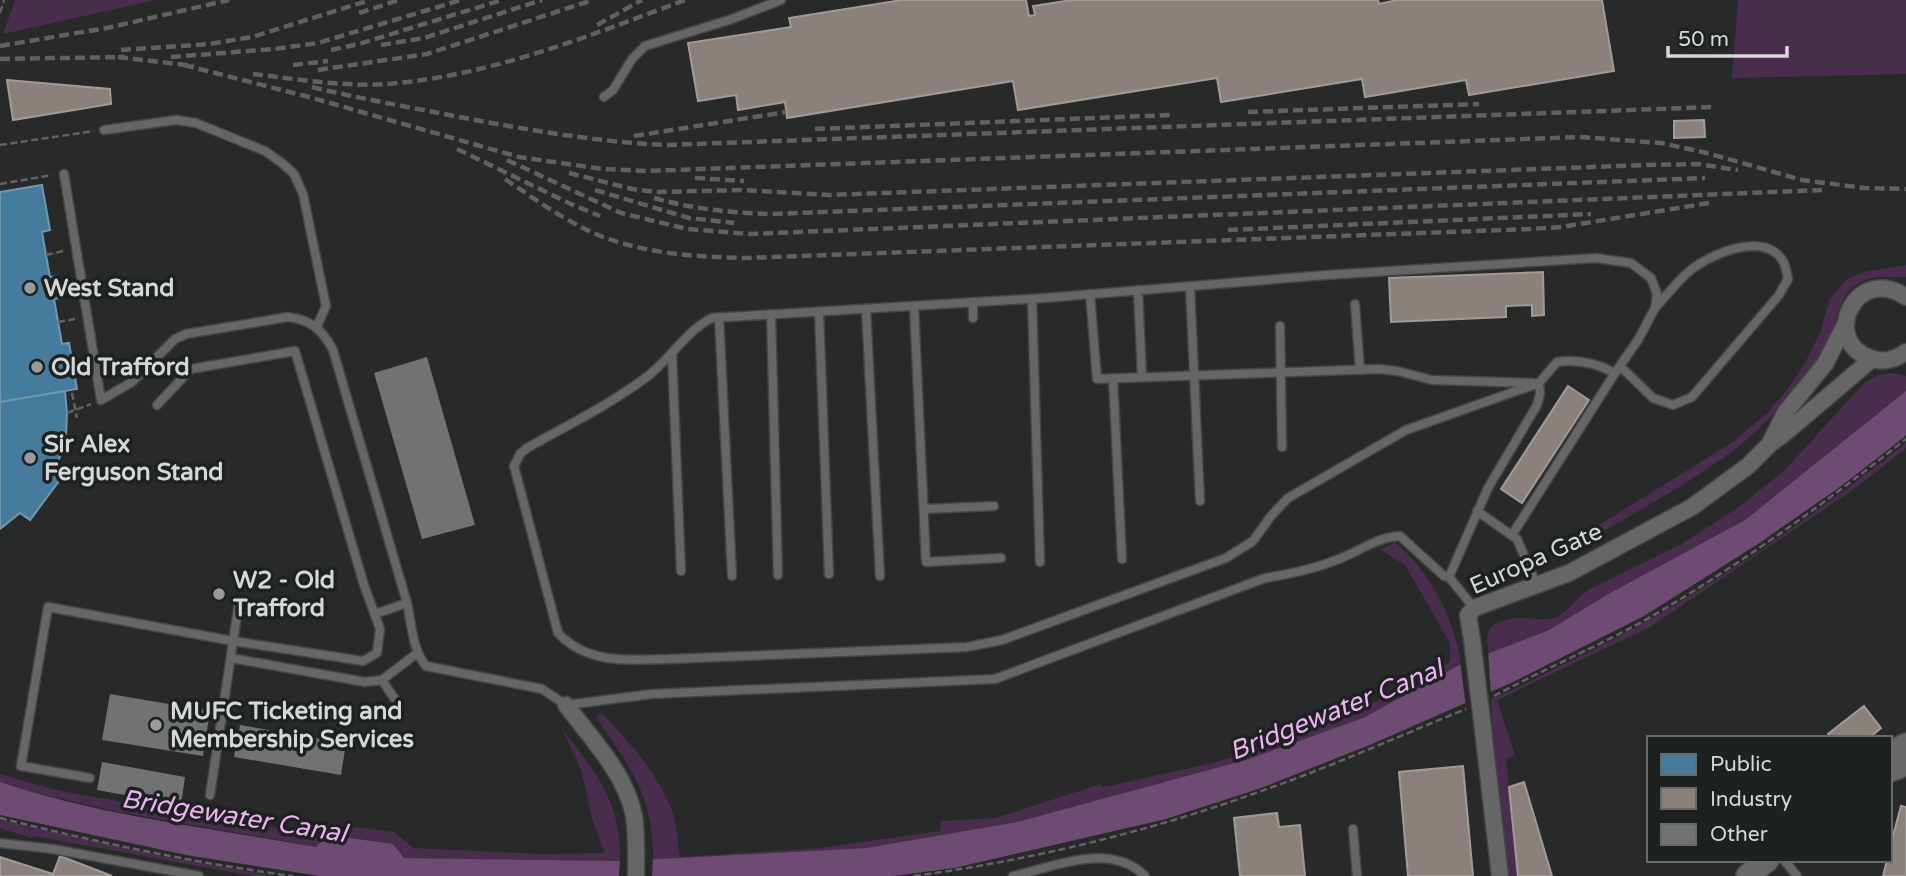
<svg xmlns="http://www.w3.org/2000/svg" width="1906" height="876" viewBox="0 0 1906 876" font-family="'Varela Round',sans-serif">
<rect width="100%" height="100%" fill="#282a29"/>
<g fill="#482d4c">
<path d="M15,0H156L3,34Z"/>
<path d="M1738,0H1906V74L1732,78Z"/>
<path d="M1906,265V277C1894,278 1881,275 1869,279C1842,287 1841,305 1834,328C1828,348 1815,367 1801,383C1779,408 1756,434 1729,454C1680,489 1626,518 1574,548L1565,546L1733,442L1766,414L1787,390L1805,363L1821,331L1829,300L1846,280L1863,272Z"/>
<path d="M1891,373L1906,376V391L1745,520L1610,593L1549,630L1488,654L1487,636L1491,626C1499,622 1509,618 1518,618C1530,617 1544,622 1556,617C1569,612 1577,596 1590,589L1680,545L1736,509L1784,471L1865,382L1878,375Z"/>
<path d="M1906,443V448L1850,492L1650,627L1497,700L1515,755L1506,759L1518,876H1507L1489,718L1492,717L1491,699C1514,690 1536,678 1558,667C1683,608 1798,528 1906,443Z"/>
<path d="M1395,542C1430,571 1455,619 1461,664L1365,717L1249,759L1017,822L866,848L653,860C654,795 630,768 596,717L602,713C628,741 656,771 671,808C677,823 677,841 680,857L819,848L940,831L941,821L996,818L1101,784L1102,787L1109,786L1221,761L1368,706L1450,662V643L1405,565L1381,550Z"/>
<path d="M562,729C596,772 622,804 620,861L404,858L393,844L317,847L114,811L23,790L0,782V774L60,791L318,835L321,823L394,832L413,848L542,854L605,853L593,822L581,770Z"/>
<path d="M0,820L162,856L274,876H253L34,836L31,838L0,828Z"/>
</g>
<path fill="#6e4b72" d="M1906,391V435L1903,438L1844,484L1758,544L1644,616L1511,683L1372,744L1261,788L1166,819L954,868L893,876H320L186,855L0,815V782C101,816 211,828 316,847L328,835L393,844L404,858L620,861L866,848L1017,822L1249,759L1365,717L1461,664L1549,630L1610,593L1745,520Z"/>
<g fill="#282a29">
<path d="M1488,650L1491,696L1466,707L1460,661Z"/>
<path d="M653,856L652,876H619L620,858Z"/>
</g>
<g fill="#457b9d" stroke="#7097ae" stroke-width="2">
<path d="M42,185L50,230L42,232L46,255L50,277L57,276L61,298L54,299L62,344L69,343L77,389L0,402V192Z"/>
<path d="M65,391L67,413L66,436L58,462L68,469L30,520L20,513L0,529V402Z"/>
</g>
<g fill="#8a817c" stroke="#a19b97" stroke-width="2">
<path d="M902,0H1026L1029,16L1035,15L1033,6L1072,0H1378L1379,4L1397,0H1602L1614,71L1469,95L1466,80L1365,97L1362,79L1221,102L1217,78L1018,110L1013,81L787,118L785,102L738,110L736,95L698,101L688,43L791,27L789,18Z"/>
<path d="M7,80L110,89L111,104L13,120Z"/>
<path d="M1704,120L1705,137L1674,138V121Z"/>
<path d="M1543,272L1544,315L1532,316V305L1506,306V317L1391,322L1389,278Z"/>
<path d="M1568,386L1589,400L1522,503L1501,489Z"/>
<path d="M1864,706L1881,728L1869,738H1831L1828,734Z"/>
<path d="M1463,766L1473,876H1408L1399,772Z"/>
<path d="M1524,782L1552,876H1518L1509,787Z"/>
<path d="M1901,806L1906,807V876H1883L1887,860H1890V847Z"/>
<path d="M1277,813L1279,827L1300,825L1305,876H1240L1234,818Z"/>
<path d="M60,856L112,876H0V857L53,874Z"/>
</g>
<g fill="#717372">
<path d="M427,357L475,525L422,539L374,373Z"/>
<path d="M110,694L210,711L203,756L102,740Z"/>
<path d="M240,725L346,743L341,775L234,757Z"/>
<path d="M102,762L185,777L181,805L97,790Z"/>
</g>
<g fill="none" stroke-linecap="round" stroke-linejoin="round">
<g stroke="#444645" stroke-width="11">
<g id="lane">
<path d="M604,97L613,90L632,59L645,46L732,19L781,0"/>
<path d="M104,130L176,120L196,123L265,151L282,163L294,174L303,194L326,306L317,326"/>
<path d="M64,174L101,400L132,382L175,339L186,334L288,317C311,320 322,329 333,350L407,603C412,625 412,649 426,666L542,689L566,705L652,694L995,679L1265,578C1290,574 1315,569 1339,559C1360,551 1377,537 1400,536L1444,576L1449,577L1474,608"/>
<path d="M1190,287L1200,501"/>
<path d="M1138,290L1142,377"/>
<path d="M1090,294L1097,379L1379,369L1397,371L1432,380L1533,383"/>
<path d="M1032,299L1040,562"/>
<path d="M973,302V318"/>
<path d="M1355,304L1360,370"/>
<path d="M914,306L926,562L1001,558"/>
<path d="M866,309L880,576"/>
<path d="M819,312L829,574"/>
<path d="M771,314L778,575"/>
<path d="M719,317L732,576"/>
<path d="M1280,326L1282,447"/>
<path d="M672,354L681,571"/>
<path d="M1620,366L1653,398L1673,405L1692,397L1779,295L1788,279C1787,275 1786,268 1784,263C1767,230 1713,253 1692,269C1678,280 1667,295 1655,308"/>
<path d="M1113,378L1122,559"/>
<path d="M924,509L994,506"/>
<path d="M1477,511L1517,539L1537,586"/>
<path d="M1512,535L1615,373L1638,340L1655,308L1657,294L1651,278L1631,263L1596,258L1326,275L1044,298L712,318C687,330 671,358 648,376C611,404 568,425 527,448L520,454L514,466L558,633C588,665 630,660 670,659L967,647L1002,640L1226,558L1253,541L1271,516L1288,498L1406,430L1539,383L1557,362C1577,359 1596,363 1615,373"/>
<path d="M1449,577L1488,488L1537,405L1540,394L1539,383"/>
<path d="M375,614L407,603"/>
<path d="M231,658L365,682L382,680L416,654"/>
<path d="M382,680L398,704"/>
<path d="M90,778L21,766L48,607L233,641L363,661L377,653L380,629L364,585L295,351L191,369L157,405"/>
<path d="M210,795L239,602"/>
<path d="M1353,829L1357,876"/>
<path d="M0,843L53,849L199,876"/>
<path d="M1784,860L1797,876"/>
<path d="M1013,876C1054,867 1110,841 1145,876"/>
</g>
</g>
<g stroke="#444645" stroke-width="19">
<g id="street">
<path d="M1906,297C1856,263 1820,340 1870,358C1882,363 1895,360 1906,352"/>
<path d="M1771,441L1785,413L1825,364L1845,325"/>
<path d="M1472,640L1468,615L1474,608L1569,573L1692,507L1748,466L1770,444L1785,433L1872,359"/>
<path d="M566,705C591,738 626,774 634,816C637,836 636,856 636,876"/>
<path d="M1482,721L1500,876"/>
</g>
</g>
<g stroke="#444645" stroke-width="26">
<g id="secondary">
<path d="M1890,753L1906,745"/>
<path d="M1890,770L1906,764"/>
<path d="M1748,876L1767,860"/>
</g>
</g>
<g stroke="#616262" stroke-width="2.5" stroke-dasharray="7 3.5" stroke-linecap="butt">
<path d="M0,13L4,0"/>
<path d="M0,145L94,131"/>
<path d="M0,184L52,175"/>
<path d="M46,255L63,251"/>
<path d="M58,322L75,319"/>
<path d="M72,393L77,418"/>
<path d="M67,413L91,404"/>
<path d="M1494,696C1544,669 1597,647 1647,619C1737,567 1824,504 1906,439"/>
<path d="M0,818C96,842 194,863 293,876"/>
<path d="M914,876C1032,860 1152,831 1264,790C1333,766 1399,736 1466,709"/>
</g>
<use href="#lane" stroke="#656665" stroke-width="8"/>
<use href="#street" stroke="#656665" stroke-width="16"/>
<use href="#secondary" stroke="#686868" stroke-width="23"/>
<g stroke="#606160" stroke-width="4.5" stroke-dasharray="10 5" stroke-linecap="butt">
<path d="M359,13L399,0"/>
<path d="M597,25L642,0"/>
<path d="M381,45L424,38L542,0"/>
<path d="M0,46L107,28L229,0"/>
<path d="M121,50L209,44L252,37L370,0"/>
<path d="M331,50L359,44L502,0"/>
<path d="M118,57L194,66"/>
<path d="M171,57L274,49L318,43L461,0"/>
<path d="M0,59L125,57"/>
<path d="M184,65L309,97L519,157L603,169L647,171L1581,137L1661,143L1707,153L1802,180L1864,188L1906,189"/>
<path d="M293,65L328,61"/>
<path d="M318,70L427,54L593,0"/>
<path d="M253,74C297,79 343,87 387,84C491,76 588,36 685,0"/>
<path d="M312,87C361,99 410,107 459,117C529,130 597,142 667,145L1713,107"/>
<path d="M1248,112L1479,104"/>
<path d="M815,129L1171,115"/>
<path d="M634,136L786,112"/>
<path d="M457,149L573,205L600,216"/>
<path d="M507,160L621,213L687,229L750,234L1822,190"/>
<path d="M569,173L632,189L656,192L744,190L829,195L1646,165L1698,164L1738,170"/>
<path d="M695,178L744,181"/>
<path d="M505,179C536,200 568,223 603,237C649,254 697,257 746,258L1530,229L1561,227L1709,203"/>
<path d="M595,190L689,218L734,223"/>
<path d="M654,198C693,209 732,213 772,214L1705,178"/>
<path d="M1228,230L1591,214"/>
</g>
<g stroke="#444645" stroke-width="19" stroke-linecap="butt">
<path id="street-bridge" d="M1472,640L1482,721"/>
</g>
<use href="#street-bridge" stroke="#656665" stroke-width="16"/>
</g>
<g fill="#999b9a" stroke="#1d211f" stroke-width="2.5">
<circle cx="30" cy="288" r="7"/>
<circle cx="37" cy="367" r="7"/>
<circle cx="30" cy="458" r="7"/>
<circle cx="219" cy="594" r="7"/>
<circle cx="156" cy="725" r="7"/>
</g>
<g text-anchor="middle" dominant-baseline="central" stroke-width="7" stroke-linejoin="round" paint-order="stroke">
<g font-size="24" font-weight="bold" fill="#d6d8d7" stroke="#1d211f" text-anchor="start">
<text x="44" y="288">West Stand</text>
<text x="51" y="367">Old Trafford</text>
<text x="44" y="444">Sir Alex<tspan x="44" dy="28">Ferguson Stand</tspan></text>
<text x="233" y="580">W2 - Old<tspan x="233" dy="28">Trafford</tspan></text>
<text x="170" y="711">MUFC Ticketing and<tspan x="170" dy="28">Membership Services</tspan></text>
</g>
<g font-size="24" fill="#d6d8d7" stroke="#1d211f">
<text transform="translate(1536 559) rotate(-24)">Europa Gate</text>
</g>
<g font-size="26" font-style="italic" fill="#edb1f4" stroke="#1d211f">
<text transform="translate(1336 710) rotate(-22)">Bridgewater Canal</text>
<text transform="translate(234 816) rotate(9)">Bridgewater Canal</text>
</g>
</g>
<rect x="1647" y="736" width="245" height="126" fill="#1d211f" stroke="#676a69" stroke-width="2"/>
<rect x="1661" y="754" width="35" height="21" fill="#457b9d" stroke="#676a69" stroke-width="2"/>
<text x="1710" y="771" font-size="21" fill="#d6d8d7">Public</text>
<rect x="1661" y="788" width="35" height="21" fill="#8a817c" stroke="#676a69" stroke-width="2"/>
<text x="1710" y="806" font-size="21" fill="#d6d8d7">Industry</text>
<rect x="1661" y="824" width="35" height="21" fill="#717372" stroke="#676a69" stroke-width="2"/>
<text x="1710" y="841" font-size="21" fill="#d6d8d7">Other</text>
<path d="M1668 46v10h119v-10" fill="none" stroke="#d6d8d7" stroke-width="3.5"/>
<text x="1678" y="46" font-size="21" fill="#d6d8d7" stroke="#1d211f" stroke-width="5" paint-order="stroke">50 m</text>
</svg>
